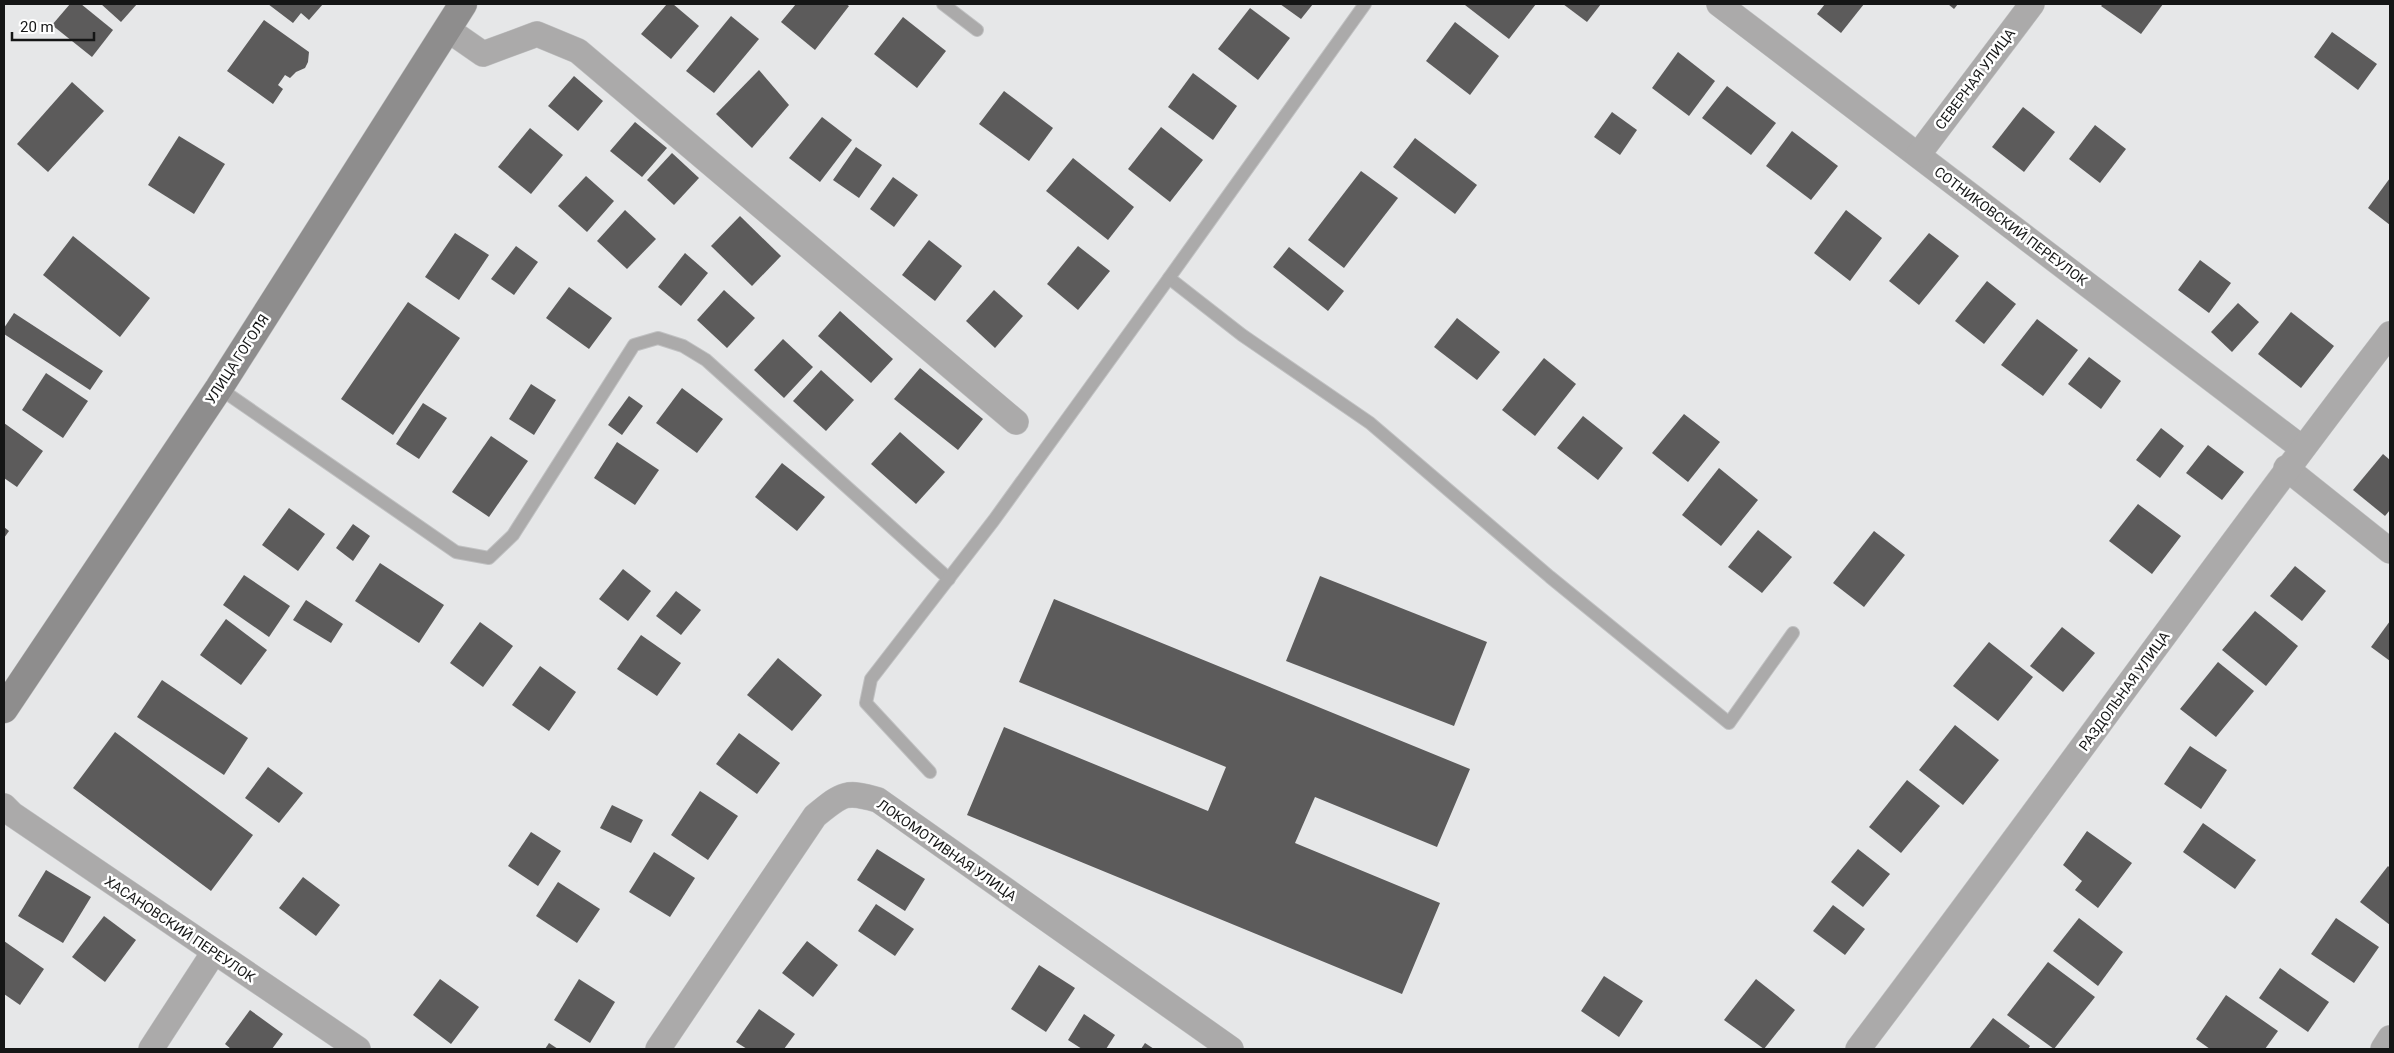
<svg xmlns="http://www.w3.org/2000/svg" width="2394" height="1053" viewBox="0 0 2394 1053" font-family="Roboto,sans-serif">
<rect width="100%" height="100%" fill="#e6e7e8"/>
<g fill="#5c5b5b">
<path d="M70,4H81L113,30L92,57L52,25Z"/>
<path d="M101,4H137L121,22Z"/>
<path d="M268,4H323L309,20L301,13L293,23Z"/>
<path d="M667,4H673L699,26L671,59L641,34Z"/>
<path d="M796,4H846L849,6L815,50L781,22Z"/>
<path d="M1280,4H1313L1301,19Z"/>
<path d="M1466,4H1536L1509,39L1465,5Z"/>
<path d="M1563,4H1601L1587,22Z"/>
<path d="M1825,4H1864L1841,33L1817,14Z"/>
<path d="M1948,4H1958L1954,9Z"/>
<path d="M2103,4H2163L2141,34L2101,6Z"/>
<path d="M1250,8L1290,38L1258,80L1218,49Z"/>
<path d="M731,16L759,39L714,93L686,71Z"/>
<path d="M903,17L946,51L917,88L874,54Z"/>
<path d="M264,20L309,52L308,62L305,68L296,72L290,78L285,75L278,85L283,89L273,104L227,71Z"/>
<path d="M1455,22L1499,56L1470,95L1426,61Z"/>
<path d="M2332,32L2377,64L2358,90L2314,57Z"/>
<path d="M1678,52L1715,81L1689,116L1652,88Z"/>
<path d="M759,70L789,105L752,148L716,114Z"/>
<path d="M1193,73L1237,106L1213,140L1168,107Z"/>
<path d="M574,76L603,101L578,131L548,106Z"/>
<path d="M72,82L104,111L48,172L17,144Z"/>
<path d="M1727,86L1776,123L1751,155L1702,118Z"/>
<path d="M1004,91L1053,128L1029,161L979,124Z"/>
<path d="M2023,107L2055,132L2024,172L1992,147Z"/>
<path d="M1612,112L1637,130L1620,155L1594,137Z"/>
<path d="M822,117L852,140L820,182L789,158Z"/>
<path d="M635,122L667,148L642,177L610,151Z"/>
<path d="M2095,125L2126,149L2100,183L2069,159Z"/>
<path d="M1161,127L1203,160L1170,202L1128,169Z"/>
<path d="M530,128L563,155L531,194L498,167Z"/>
<path d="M1792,131L1838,166L1811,200L1766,166Z"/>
<path d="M179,136L225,164L194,214L148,185Z"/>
<path d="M1415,138L1477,185L1455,214L1393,167Z"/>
<path d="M856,147L882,165L859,198L833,180Z"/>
<path d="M672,153L699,178L674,205L647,180Z"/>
<path d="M1073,158L1134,207L1108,240L1046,191Z"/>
<path d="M1361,171L1398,198L1344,268L1308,240Z"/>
<path d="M586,176L614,201L587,232L558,206Z"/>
<path d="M893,177L918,195L894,227L870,209Z"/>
<path d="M2390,178V225L2368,208Z"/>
<path d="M625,210L656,239L627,269L597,241Z"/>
<path d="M1846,210L1882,238L1850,281L1814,253Z"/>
<path d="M740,216L781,256L752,286L711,246Z"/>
<path d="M455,233L489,255L459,300L425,277Z"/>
<path d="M1929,233L1959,256L1919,305L1889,281Z"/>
<path d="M73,236L150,298L120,337L43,275Z"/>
<path d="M929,240L962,266L935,301L902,275Z"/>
<path d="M516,246L538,262L514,295L491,279Z"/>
<path d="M1078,246L1110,271L1078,310L1047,284Z"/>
<path d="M1289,247L1344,291L1328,311L1273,267Z"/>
<path d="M685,253L708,273L681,306L658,287Z"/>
<path d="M2200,260L2231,283L2209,313L2178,290Z"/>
<path d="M1987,281L2016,304L1984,344L1955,321Z"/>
<path d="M569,287L612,318L589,349L546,318Z"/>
<path d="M724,290L755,318L727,348L697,320Z"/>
<path d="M994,290L1023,316L995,348L966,321Z"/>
<path d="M408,302L460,338L393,435L341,399Z"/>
<path d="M2238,303L2259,322L2232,352L2211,332Z"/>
<path d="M840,311L893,359L871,383L818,336Z"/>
<path d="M2291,312L2334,346L2301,388L2258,354Z"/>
<path d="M14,313L103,371L90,390L4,334V328Z"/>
<path d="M1457,318L1500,352L1477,380L1434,347Z"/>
<path d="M2037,319L2078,350L2043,396L2001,365Z"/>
<path d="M783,339L813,367L784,398L754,370Z"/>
<path d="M2089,357L2121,381L2101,409L2068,384Z"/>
<path d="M1544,358L1576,384L1535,436L1502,410Z"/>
<path d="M920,368L983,419L958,450L894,399Z"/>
<path d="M821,370L854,400L826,431L793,401Z"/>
<path d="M46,373L88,401L63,438L22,410Z"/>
<path d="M531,384L556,400L534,435L509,419Z"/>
<path d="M682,388L723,419L697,453L656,423Z"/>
<path d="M629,396L643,406L622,435L608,425Z"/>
<path d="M423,403L447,418L419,459L396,444Z"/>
<path d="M1684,414L1720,442L1688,482L1652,453Z"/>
<path d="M1583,416L1623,448L1598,480L1557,448Z"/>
<path d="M4,423L43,451L17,487L4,478Z"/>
<path d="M2161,428L2184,446L2160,478L2136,460Z"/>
<path d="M900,432L945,472L916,504L871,464Z"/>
<path d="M491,436L528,461L489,517L452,492Z"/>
<path d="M617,442L659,470L635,505L594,478Z"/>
<path d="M2208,445L2244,472L2222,500L2186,473Z"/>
<path d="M2383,454L2390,460V510L2385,516L2353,490Z"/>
<path d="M782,463L825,497L797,531L755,497Z"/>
<path d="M1719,468L1758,500L1721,546L1682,515Z"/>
<path d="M2138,504L2181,536L2152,574L2109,541Z"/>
<path d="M289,508L325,534L298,571L262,545Z"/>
<path d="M353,524L370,536L353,561L336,548Z"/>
<path d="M4,527L9,531L4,538Z"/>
<path d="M1758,530L1792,557L1762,593L1728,567Z"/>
<path d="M1874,531L1905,555L1864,607L1833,583Z"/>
<path d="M380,563L444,605L419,643L355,601Z"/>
<path d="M2295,566L2326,591L2302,621L2270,596Z"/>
<path d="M623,569L651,591L628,621L599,599Z"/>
<path d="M244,575L290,606L269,637L223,605Z"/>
<path d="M1320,576L1487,642L1454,726L1286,661Z"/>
<path d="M676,591L701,610L681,635L656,616Z"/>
<path d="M1054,599L1470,769L1437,847L1315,797L1295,843L1440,903L1402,994L967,815L1004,727L1208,811L1226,767L1019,682Z"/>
<path d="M306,600L343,624L331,643L293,620Z"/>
<path d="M2255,611L2298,646L2266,686L2222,650Z"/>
<path d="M226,619L267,650L241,685L200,655Z"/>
<path d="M2390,621V661L2371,647Z"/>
<path d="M480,622L513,646L483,687L450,663Z"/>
<path d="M2062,627L2095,653L2063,692L2030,666Z"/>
<path d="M641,635L681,663L657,696L617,669Z"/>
<path d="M1989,642L2033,677L1998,721L1953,686Z"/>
<path d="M778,658L822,695L792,731L747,695Z"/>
<path d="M2218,662L2254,691L2216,737L2180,709Z"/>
<path d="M540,666L576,692L549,731L512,705Z"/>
<path d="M162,680L248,738L224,775L137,717Z"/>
<path d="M1955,725L1999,760L1963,805L1919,770Z"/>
<path d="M115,732L253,835L211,891L73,788Z"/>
<path d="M739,733L780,763L757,794L716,764Z"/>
<path d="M2190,746L2227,770L2201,809L2164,784Z"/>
<path d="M268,767L303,793L279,823L245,798Z"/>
<path d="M1907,780L1940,806L1901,853L1869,827Z"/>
<path d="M700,791L738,816L708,860L671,835Z"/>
<path d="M612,805L643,820L631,843L600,828Z"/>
<path d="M2203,823L2256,860L2235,889L2183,852Z"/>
<path d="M2087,831L2132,863L2098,908L2075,890L2082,881L2063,865Z"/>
<path d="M531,832L561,851L538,886L508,866Z"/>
<path d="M877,849L925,879L905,911L857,880Z"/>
<path d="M1858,849L1890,874L1863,907L1831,882Z"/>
<path d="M654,852L695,878L670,917L629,892Z"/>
<path d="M2388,866L2390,868V925L2360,902Z"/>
<path d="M46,870L91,897L63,943L18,916Z"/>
<path d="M303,877L340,905L316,936L279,908Z"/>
<path d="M558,882L600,909L577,943L536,916Z"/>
<path d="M876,904L914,929L895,956L858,931Z"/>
<path d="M1833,905L1865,929L1845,955L1813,931Z"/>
<path d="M104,916L136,940L105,982L72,957Z"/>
<path d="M2079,918L2123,952L2098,986L2053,951Z"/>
<path d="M2336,918L2379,947L2354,983L2311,954Z"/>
<path d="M4,941L44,969L20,1005L4,994Z"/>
<path d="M807,941L838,965L813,997L782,973Z"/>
<path d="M2048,962L2095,997L2054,1049L2007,1015Z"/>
<path d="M1039,965L1075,988L1046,1032L1011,1009Z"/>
<path d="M2280,968L2329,1002L2308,1032L2259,998Z"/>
<path d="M1604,976L1643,1001L1619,1037L1581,1011Z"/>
<path d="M440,979L479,1007L451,1044L413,1015Z"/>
<path d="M579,979L615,1002L590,1043L554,1020Z"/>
<path d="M1756,979L1795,1010L1764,1049L1724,1020Z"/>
<path d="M2226,995L2278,1031L2265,1049H2210L2196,1039Z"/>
<path d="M759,1009L795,1034L784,1049H747L736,1042Z"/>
<path d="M250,1010L283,1034L272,1049H231L225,1044Z"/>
<path d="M1084,1014L1115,1035L1106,1049H1082L1068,1040Z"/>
<path d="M1993,1018L2030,1046L2028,1049H1969Z"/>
<path d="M549,1043L558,1049H545Z"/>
<path d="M1145,1043L1154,1049H1141Z"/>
</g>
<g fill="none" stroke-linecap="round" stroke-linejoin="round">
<g stroke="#c0c1c2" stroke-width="14">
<g id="lane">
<path d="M943,4L977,30"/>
<path d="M1365,4L1169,278L1242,335L1370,423L1550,577L1729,723L1793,633"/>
<path d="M219,388L456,552L489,558L513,535L634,345L658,338L683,346L706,360L949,579"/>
<path d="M930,772L866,703L871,679L994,520L1169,278"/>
</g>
</g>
<g stroke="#c0c1c2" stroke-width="26">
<g id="street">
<path d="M1719,4L2302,448"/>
<path d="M447,29L483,54L537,34L578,51L1016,422"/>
<path d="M1918,155L2032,4"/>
<path d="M2286,468L2390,551"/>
<path d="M4,806L12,814L358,1049"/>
<path d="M151,1049L214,952"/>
<path d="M658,1049L815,816C842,794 845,790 878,800L1231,1049"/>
<path d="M1858,1049C2038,812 2209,569 2390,334"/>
<path d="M2383,1049L2390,1038"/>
</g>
</g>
<g stroke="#c0c1c2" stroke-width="29">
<path id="secondary" d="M4,709L219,388L463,4"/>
</g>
<use href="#lane" stroke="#abaaaa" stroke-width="12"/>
<use href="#street" stroke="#abaaaa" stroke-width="25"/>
<use href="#secondary" stroke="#8e8d8d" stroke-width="28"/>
</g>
<g text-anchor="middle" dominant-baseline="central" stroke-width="5" stroke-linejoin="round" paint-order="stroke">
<g font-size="14" fill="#151616" stroke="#fff">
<text transform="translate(1975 79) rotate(-53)">СЕВЕРНАЯ УЛИЦА</text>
<text transform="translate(2011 226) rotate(37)">СОТНИКОВСКИЙ ПЕРЕУЛОК</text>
<text transform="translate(237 359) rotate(-57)">УЛИЦА ГОГОЛЯ</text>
<text transform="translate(2124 691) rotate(-54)">РАЗДОЛЬНАЯ УЛИЦА</text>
<text transform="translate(947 850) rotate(35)">ЛОКОМОТИВНАЯ УЛИЦА</text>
<text transform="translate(180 929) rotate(34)">ХАСАНОВСКИЙ ПЕРЕУЛОК</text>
</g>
</g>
<rect width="2394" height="1053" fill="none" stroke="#151616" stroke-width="10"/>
<path d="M12 32v8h82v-8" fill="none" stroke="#151616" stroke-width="2.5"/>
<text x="20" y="32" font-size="15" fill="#151616" stroke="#ffffff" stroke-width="4" paint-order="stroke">20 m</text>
</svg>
